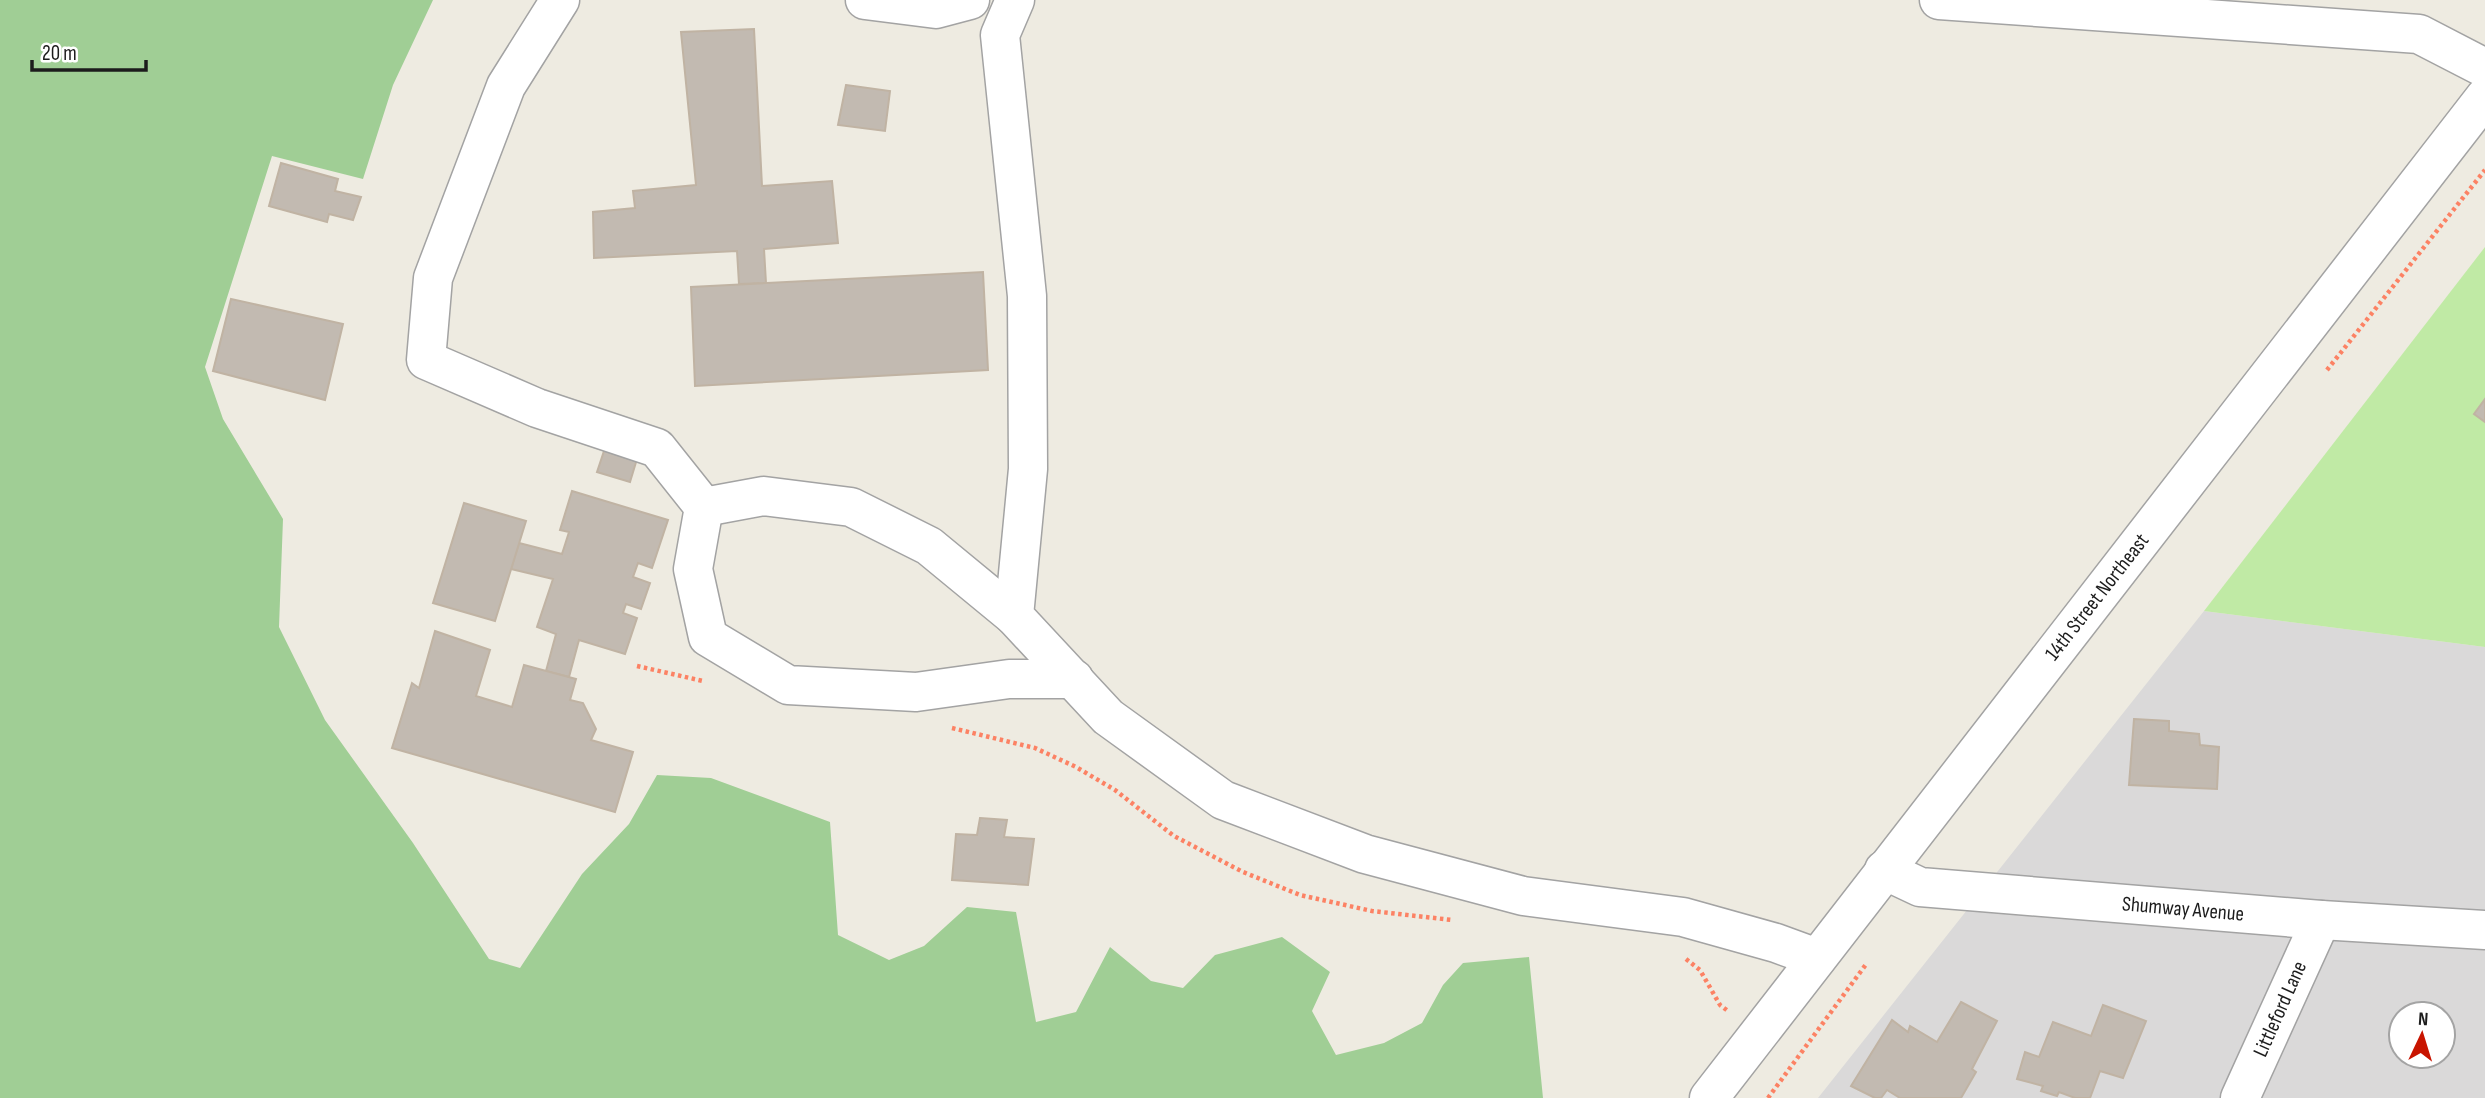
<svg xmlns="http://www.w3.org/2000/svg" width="2485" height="1098" viewBox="0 0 2485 1098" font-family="'Sofia Sans Condensed',sans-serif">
<rect width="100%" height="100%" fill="#eeebe1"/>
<path fill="#dad9d9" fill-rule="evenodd" d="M2204,611L2485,647V1098H1818ZM2401,1014H2443V1056H2401Z"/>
<path fill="#c0eaa5" d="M2485,247V647L2204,611Z"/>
<path fill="#a0ce95" d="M0,0H433L393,85L363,179L272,156L205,367L223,419L283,519L279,627L325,720L413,843L489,959L520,968L582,874L629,824L657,775L711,778L830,822L838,935L889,960L924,946L967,907L1016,912L1036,1022L1076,1012L1110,947L1151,981L1183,988L1215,955L1282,937L1330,972L1312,1011L1336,1055L1384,1043L1422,1023L1443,985L1463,963L1529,957L1543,1098H0Z"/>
<g fill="#c2bab1" stroke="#c0b3a3" stroke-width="2">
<path d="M754,29L762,186L832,181L838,243L764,249L766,283L739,284L737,251L594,258L593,212L635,208L633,191L696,185L681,32Z"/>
<path d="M846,85L890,91L885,131L838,125Z"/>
<path d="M281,163L338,179L335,191L361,197L353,220L329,214L327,222L269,206Z"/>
<path d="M983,272L988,370L695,386L691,287Z"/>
<path d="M231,299L343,324L325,400L213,371Z"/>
<path d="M2485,399V422L2474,414Z"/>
<path d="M605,448L637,459L630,482L597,472Z"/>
<path d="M572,491L668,520L652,568L638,563L633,577L650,583L641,609L626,604L623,613L637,618L625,654L579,640L569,677L546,671L556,634L537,627L553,579L511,569L519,543L562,554L569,532L560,530Z"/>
<path d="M464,503L526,521L495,621L433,603Z"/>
<path d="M435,631L490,650L476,696L512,707L524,665L576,679L570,700L583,703L596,729L591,740L633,752L615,812L392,748L412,683L419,688Z"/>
<path d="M2134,719L2169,721V731L2199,734L2200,745L2219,747L2217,789L2129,785Z"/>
<path d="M980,818L1007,820L1004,837L1034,839L1028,885L952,880L956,834L977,835Z"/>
<path d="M1961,1002L1997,1021L1972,1069L1976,1072L1961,1098H1900L1887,1090L1881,1098H1875L1851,1086L1892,1020L1908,1032L1910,1026L1937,1042Z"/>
<path d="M2103,1005L2146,1021L2123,1078L2100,1071L2090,1098H2075L2059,1092L2057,1096L2041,1091L2043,1086L2017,1079L2025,1052L2039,1057L2053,1022L2091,1036Z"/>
</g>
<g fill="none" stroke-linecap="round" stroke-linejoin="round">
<g stroke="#a3a3a3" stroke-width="41">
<g id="minor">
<path d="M560,0L506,86L433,278L426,360L537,408L657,448L704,507L693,569L708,637L788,685L916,692L1009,679H1074"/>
<path d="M865,0L936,9L970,0"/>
<path d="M1015,0L1000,35L1027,296L1028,469L1014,616L1108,717L1223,800L1365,854L1523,896L1683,917L1776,943L1817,958"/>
<path d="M1939,0L2419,34L2485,68"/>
<path d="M704,507L764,496L851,507L929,546L1014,616"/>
<path d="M1884,870L1920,887L2321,920L2485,930"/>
<path d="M1709,1098L2485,97"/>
<path d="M2240,1098L2321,920"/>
</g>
</g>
<g stroke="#fc8264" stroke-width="4.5" stroke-dasharray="3.5 3.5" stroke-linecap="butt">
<path d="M2327,370L2485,170"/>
<path d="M637,666L703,681"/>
<path d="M952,728L1035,748L1076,767L1115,790L1174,836L1243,872L1300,895L1372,911L1452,920"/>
<path d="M1686,959L1700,970L1720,1005L1728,1011"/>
<path d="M1768,1098L1867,963"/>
</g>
<use href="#minor" stroke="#fff" stroke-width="38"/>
</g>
<g text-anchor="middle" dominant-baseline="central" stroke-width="5" stroke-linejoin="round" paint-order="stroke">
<g font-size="21" fill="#1c1c1c" stroke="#fff">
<text transform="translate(2097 597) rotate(-52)">14th Street Northeast</text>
<text transform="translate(2183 909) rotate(5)">Shumway Avenue</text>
<text transform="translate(2280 1009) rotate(-66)">Littleford Lane</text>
</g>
</g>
<g transform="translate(2422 1035) rotate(4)"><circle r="33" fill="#ffffff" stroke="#a4a4a4" stroke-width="2"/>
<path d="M0-5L12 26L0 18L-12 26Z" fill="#c81400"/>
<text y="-10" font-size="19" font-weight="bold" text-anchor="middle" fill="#1c1c1c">N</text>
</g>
<path d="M32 60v10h114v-10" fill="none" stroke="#1c1c1c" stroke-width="3.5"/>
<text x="42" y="60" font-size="21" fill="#1c1c1c" stroke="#ffffff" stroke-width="5" paint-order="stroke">20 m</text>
</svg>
